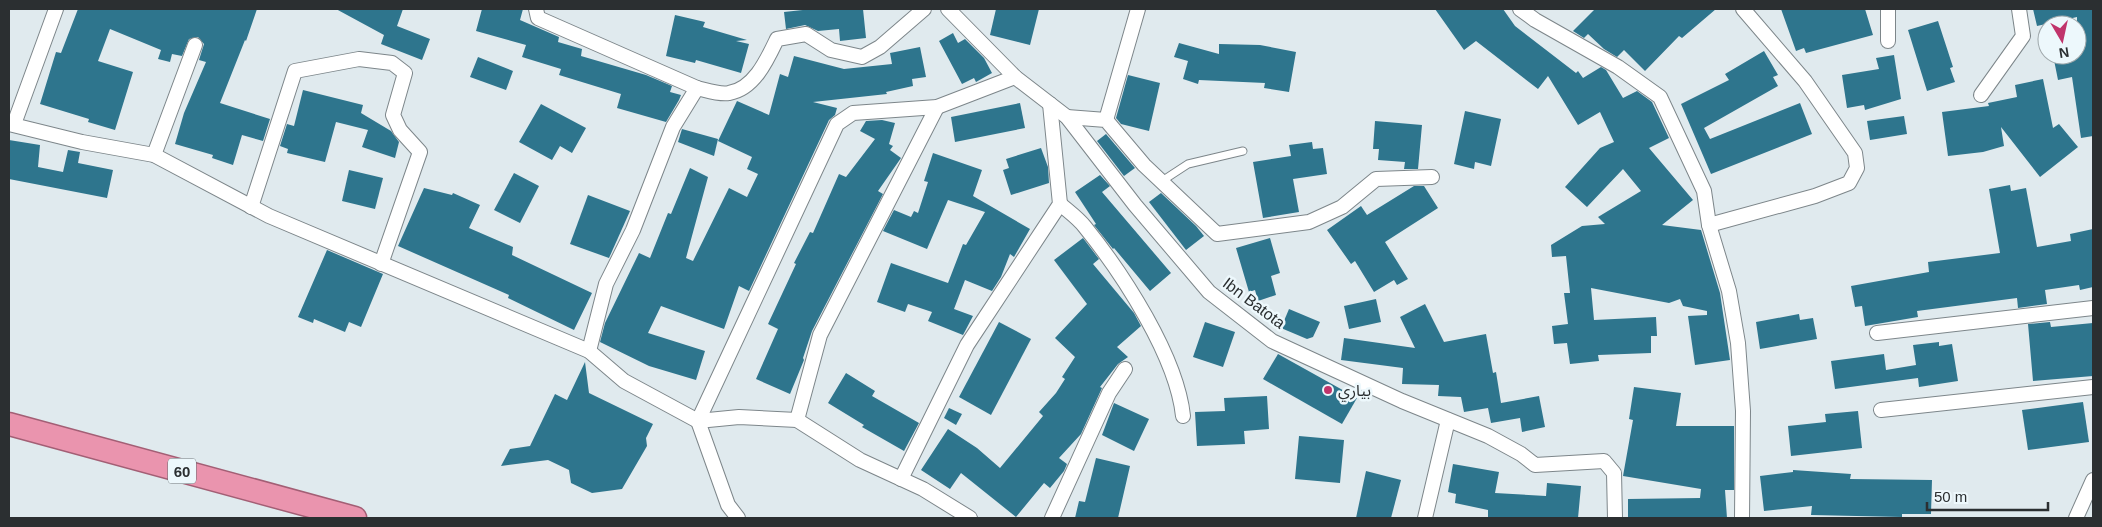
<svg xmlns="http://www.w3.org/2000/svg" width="2102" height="527" viewBox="0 0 2102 527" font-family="Arial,'Noto Sans Arabic',sans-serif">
<rect width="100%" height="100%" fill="#e0eaee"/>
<g fill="#2e758d">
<path d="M78,9H257L246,41L245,40L220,103L270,119L263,141L242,135L233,165L212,158L213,155L175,144L184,113L206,62L199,60L204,44L198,37L189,39L182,56L172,54L170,62L158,59L161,50L110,29L98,61L133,72L115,130L88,122L89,119L40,104L56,52L61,53Z"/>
<path d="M336,9H403L397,26L430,39L422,60L381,44L384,35Z"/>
<path d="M482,9H523L520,20L559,37L558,42L582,49L581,56L646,75L672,86L670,92L681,95L679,100L666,122L617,108L621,94L559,75L561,69L522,57L526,45L476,31Z"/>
<path d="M812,9H863L866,38L840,41L839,29L818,31L805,25L786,29L784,12Z"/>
<path d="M996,9H1039L1030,45L990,35Z"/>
<path d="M1435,9H1503L1515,26L1576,73L1578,71L1583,78L1601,67L1606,70L1623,98L1637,91L1652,102L1669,138L1649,148L1693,200L1662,225L1701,230L1720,293L1730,360L1695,365L1688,316L1707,315V311L1683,306L1680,299L1669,303L1591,288L1594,320L1656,317L1657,336H1651V353L1598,355L1599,361L1570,364L1567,343L1554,344L1552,326L1568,324L1564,293H1570L1566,256L1552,257L1551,245L1582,226L1605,224L1598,217L1641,191L1623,169L1587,207L1565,187L1600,148L1614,142L1600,112L1578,125L1548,76L1538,89L1476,41L1464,50Z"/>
<path d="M1595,9H1716L1682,38L1679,36L1645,71L1624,50L1617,57L1604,49L1588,34L1584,38L1573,31Z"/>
<path d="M1781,9H1865L1873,35L1806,53L1804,48L1796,51Z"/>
<path d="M2033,9H2093V136L2081,138L2072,77L2058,80L2053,55H2077V17L2037,26Z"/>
<path d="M675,15L705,22L703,27L747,40L736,41L749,44L741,73L696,60L695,63L666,56Z"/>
<path d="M1938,21L1953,67L1950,68L1955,82L1927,91L1908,30Z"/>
<path d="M953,33L958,43L965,39L984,58L992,73L976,82L974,78L962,84L939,41Z"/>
<path d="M1179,43L1219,54V44L1260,45L1296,52L1289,92L1264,88L1265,83L1199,80L1198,84L1183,79L1188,61L1174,57Z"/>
<path d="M920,47L926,77L912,79L913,86L886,92L887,94L813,102L837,108L835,115L829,120L749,291L739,286L724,329L661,306L648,333L705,351L696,380L649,366L600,342L605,323L639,253L650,258L668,213L671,214L690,168L708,177L686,258L693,261L729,188L747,197L758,174L747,169L752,157L718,141L737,101L769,115L780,74L788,77L794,56L844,69L892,64L890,53Z"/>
<path d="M1764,51L1778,75L1773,77L1778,86L1704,128L1710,139L1800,103L1812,134L1711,174L1681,104L1729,80L1725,74Z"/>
<path d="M1894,55L1901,99L1865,110L1864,105L1847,108L1842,75L1879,69L1876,58Z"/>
<path d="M478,57L513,71L506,90L470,77Z"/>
<path d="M1128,75L1160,83L1149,131L1121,124L1116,118Z"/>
<path d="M2043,79L2053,128L2059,124L2078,147L2040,177L2001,127L2004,146L1983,152L1948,156L1942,112L1989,106L1988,103L2017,97L2015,85Z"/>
<path d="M303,90L363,105L361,113L391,131L399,142L395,158L362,147L368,130L336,122L325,162L287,153L288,149L280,146L287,124L294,126Z"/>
<path d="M1020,103L1025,128L955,142L951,117Z"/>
<path d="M541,104L586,128L572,153L560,146L552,160L519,142Z"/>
<path d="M1465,111L1501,119L1491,166L1475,162L1474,169L1454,164Z"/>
<path d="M1904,116L1907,134L1870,140L1867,121Z"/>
<path d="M882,120L895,123L889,144L893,146L890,150L901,158L878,191L883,194L812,331L803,358L804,360L790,394L756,379L778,329L768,324L796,264L794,263L810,232L813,233L839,174L846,177L875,139L860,131L866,121Z"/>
<path d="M1375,121L1422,125L1418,169H1404L1405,162L1378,160L1379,149H1373Z"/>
<path d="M682,129L718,139L714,156L678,142Z"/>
<path d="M1106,134L1135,168L1124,176L1097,141Z"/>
<path d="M9,140L40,145L38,167L63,172L68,150L80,152L78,163L113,170L107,198L9,179Z"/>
<path d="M1312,142L1313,149L1323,148L1327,174L1293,179L1299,212L1263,218L1253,162L1291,156L1289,145Z"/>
<path d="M1041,148L1048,167L1049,183L1011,195L1003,170L1009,168L1006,159Z"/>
<path d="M933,153L982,170L973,196L1030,229L1014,257L1010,254L1001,277L992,291L965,280L954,309L973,316L963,335L928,321L932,312L908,304L905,312L877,302L891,263L948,283L963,244L966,245L985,212L948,200L927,249L883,231L894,210L911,217L914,211L918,213L928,182L924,181Z"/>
<path d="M349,170L383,178L375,209L342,201Z"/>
<path d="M514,173L539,186L520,223L494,210Z"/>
<path d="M1100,175L1110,186L1102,192L1171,273L1150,291L1114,248L1113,249L1094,225L1096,224L1075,192Z"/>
<path d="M2010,185L2011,191L2026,188L2037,247L2071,241L2070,234L2093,229V287L2080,290L2079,285L2045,290L2047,304L2018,308L2017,298L1917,311L1918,317L1865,326L1862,306L1855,307L1851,286L1929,272L1928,262L2000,253L1989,189Z"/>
<path d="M1414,186H1424L1438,208L1385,242L1408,279L1397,285L1394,280L1374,292L1355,261L1351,264L1327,230L1361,206L1367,215Z"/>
<path d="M424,188L452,195L453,193L480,205L469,228L513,247L512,255L592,293L574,330L508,298L509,295L398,246Z"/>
<path d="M1161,193L1196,226L1204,236L1186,250L1149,202Z"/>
<path d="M588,195L630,211L609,258L570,244Z"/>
<path d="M1083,238L1099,259L1093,264L1134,313L1141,326L1117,347L1128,357L1118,364L1100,387L1102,388L1081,434L1059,458L1067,464L1064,471L1050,488L1044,483L1016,517L961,473L950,489L921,470L948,429L977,448L1000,468L1043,416L1039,412L1056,393L1065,379L1062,377L1075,357L1055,338L1087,304L1054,260Z"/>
<path d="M1270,238L1280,273L1271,276L1276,295L1258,301L1255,290L1249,292L1236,248Z"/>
<path d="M327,250L383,274L361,327L349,322L345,332L314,319L313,323L298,317Z"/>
<path d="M1376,299L1381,322L1349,329L1344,306Z"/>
<path d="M1425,304L1444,342L1486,334L1493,373L1496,372L1501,403L1539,396L1545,427L1522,432L1520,418L1491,423L1488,408L1464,412L1461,397L1438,396L1439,385L1402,384L1403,368L1341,360L1344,338L1415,348L1400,317Z"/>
<path d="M1289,309L1320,322L1313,337L1307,339L1281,328Z"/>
<path d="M1799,314L1800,320L1813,318L1817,339L1760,349L1756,322Z"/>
<path d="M999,322L1031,339L991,415L959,397Z"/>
<path d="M1205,322L1235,332L1223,367L1193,357Z"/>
<path d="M2050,322L2051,327L2093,323V376L2033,381L2028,324Z"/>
<path d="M1939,342V346L1952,344L1958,381L1919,387L1918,378L1835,389L1831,361L1884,354L1886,370L1916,365L1913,345Z"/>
<path d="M1278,354L1357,398L1342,424L1263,379Z"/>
<path d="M585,362L589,393L653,424L646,438L647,446L622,489L592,493L571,483L569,470L548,460L501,466L510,449L530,446L555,394L567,400Z"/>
<path d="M846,373L875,391L872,396L919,423L904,451L862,427L864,425L828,403Z"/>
<path d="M1634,387L1681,393L1676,426H1734V490H1725L1727,518H1628V499L1700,498L1701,489L1623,476L1633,420L1629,419Z"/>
<path d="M1267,396L1269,429L1244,431L1245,444L1197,446L1195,412L1225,411L1224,398Z"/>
<path d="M2083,402L2089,442L2028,450L2022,410Z"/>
<path d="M1114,403L1149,419L1134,451L1102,435Z"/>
<path d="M949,408L962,414L956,425L944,418Z"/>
<path d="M1858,411L1862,448L1791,456L1788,426L1826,422L1825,414Z"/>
<path d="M1299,436L1344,440L1340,483L1295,479Z"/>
<path d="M1096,458L1130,466L1118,518H1075L1079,501L1085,502Z"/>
<path d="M1453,464L1499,472L1495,493L1546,496L1547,483L1581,486L1578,518H1488V510L1455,503L1456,494L1448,492Z"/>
<path d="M1793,470L1851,474L1850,479L1932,480L1931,514H1902V517L1811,515L1812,506L1764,511L1760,476L1793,472Z"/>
<path d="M1366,471L1401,480L1391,518H1356Z"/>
</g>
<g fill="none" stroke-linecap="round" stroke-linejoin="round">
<g stroke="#7d868a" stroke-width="9">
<path id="service" d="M1162,181L1188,164L1243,151"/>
</g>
<g stroke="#7d868a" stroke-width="16">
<g id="minor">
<path d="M536,9L538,18L697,88"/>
<path d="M948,9L1015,77L1067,117L1135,205L1209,292L1272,341L1402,401L1488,436L1521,454L1535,465L1604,461L1614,473L1615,518"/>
<path d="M1520,9L1535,20L1618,67L1660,97L1704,191L1709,225L1729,291L1738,343L1743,411L1742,518"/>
<path d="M1888,9V41"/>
<path d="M1981,95L2023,36L2019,9"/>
<path d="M1067,117L1106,120L1144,165L1217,234L1309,222L1342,207L1376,179L1432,177"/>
<path d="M1106,120L1138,9"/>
<path d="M9,124L82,142L154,155L269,216L589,351L624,381L698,421L739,417L797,420L860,460L923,489L970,518"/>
<path d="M14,124L56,9"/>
<path d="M154,155L195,45"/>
<path d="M1060,204C1068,211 1078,218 1085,227C1123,274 1177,357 1183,416"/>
<path d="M251,207L295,71L359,59L392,63L405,73L393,115L400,130L420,152L381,264"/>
<path d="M1709,225L1815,196L1849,183L1857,168L1855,153L1805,81L1743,9"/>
<path d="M1877,333L2093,308"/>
<path d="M589,351L606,284L633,230L673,127L697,88C706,90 720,95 729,93C754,89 767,60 777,39L806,34L831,50L862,57L880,47L924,9"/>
<path d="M1881,410L2093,387"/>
<path d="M797,420L820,335L937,107"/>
<path d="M901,479L967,345L1060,204L1050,104"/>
<path d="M738,518L728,505L698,421L837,124L853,113L937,107L1015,77"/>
<path d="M1052,518L1109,393L1125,369"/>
<path d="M1425,518L1448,420"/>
<path d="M2076,518L2093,480"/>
</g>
</g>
<g stroke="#a35f75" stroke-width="25">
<path id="trunk" d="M9,424L355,518"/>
</g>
<use href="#service" stroke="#fff" stroke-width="7"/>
<use href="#minor" stroke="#fff" stroke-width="14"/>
<use href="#trunk" stroke="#ea94ae" stroke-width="22"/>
</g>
<circle fill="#c0346b" stroke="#edf8fc" stroke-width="2" cx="1328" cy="390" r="5"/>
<g text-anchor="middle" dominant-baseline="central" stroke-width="5" stroke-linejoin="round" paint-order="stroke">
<rect fill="#edf8fc" stroke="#656b6e" stroke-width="1" x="168" y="458.5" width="28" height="25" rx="4"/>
<g font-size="15" font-weight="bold" fill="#2b2f31">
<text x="182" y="471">60</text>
</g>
<g font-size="16" fill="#2b2f31" stroke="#edf8fc">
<text transform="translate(1254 303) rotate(37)">Ibn Batota</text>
</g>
<g font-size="16" fill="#2b2f31" stroke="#edf8fc" text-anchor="start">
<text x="1338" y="390">بياري</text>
</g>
</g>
<rect width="2102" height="527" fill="none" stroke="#2b2f31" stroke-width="20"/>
<g transform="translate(2062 40) rotate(171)"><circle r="24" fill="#edf8fc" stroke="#9fa8ab"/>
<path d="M0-4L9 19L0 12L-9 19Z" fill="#c0346b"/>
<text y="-8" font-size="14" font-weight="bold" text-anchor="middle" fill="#2b2f31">N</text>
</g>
<path d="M1927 502v8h121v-8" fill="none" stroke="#2b2f31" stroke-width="2.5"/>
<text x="1934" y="502" font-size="15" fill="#2b2f31" stroke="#edf8fc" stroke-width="4" paint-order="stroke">50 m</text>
</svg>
